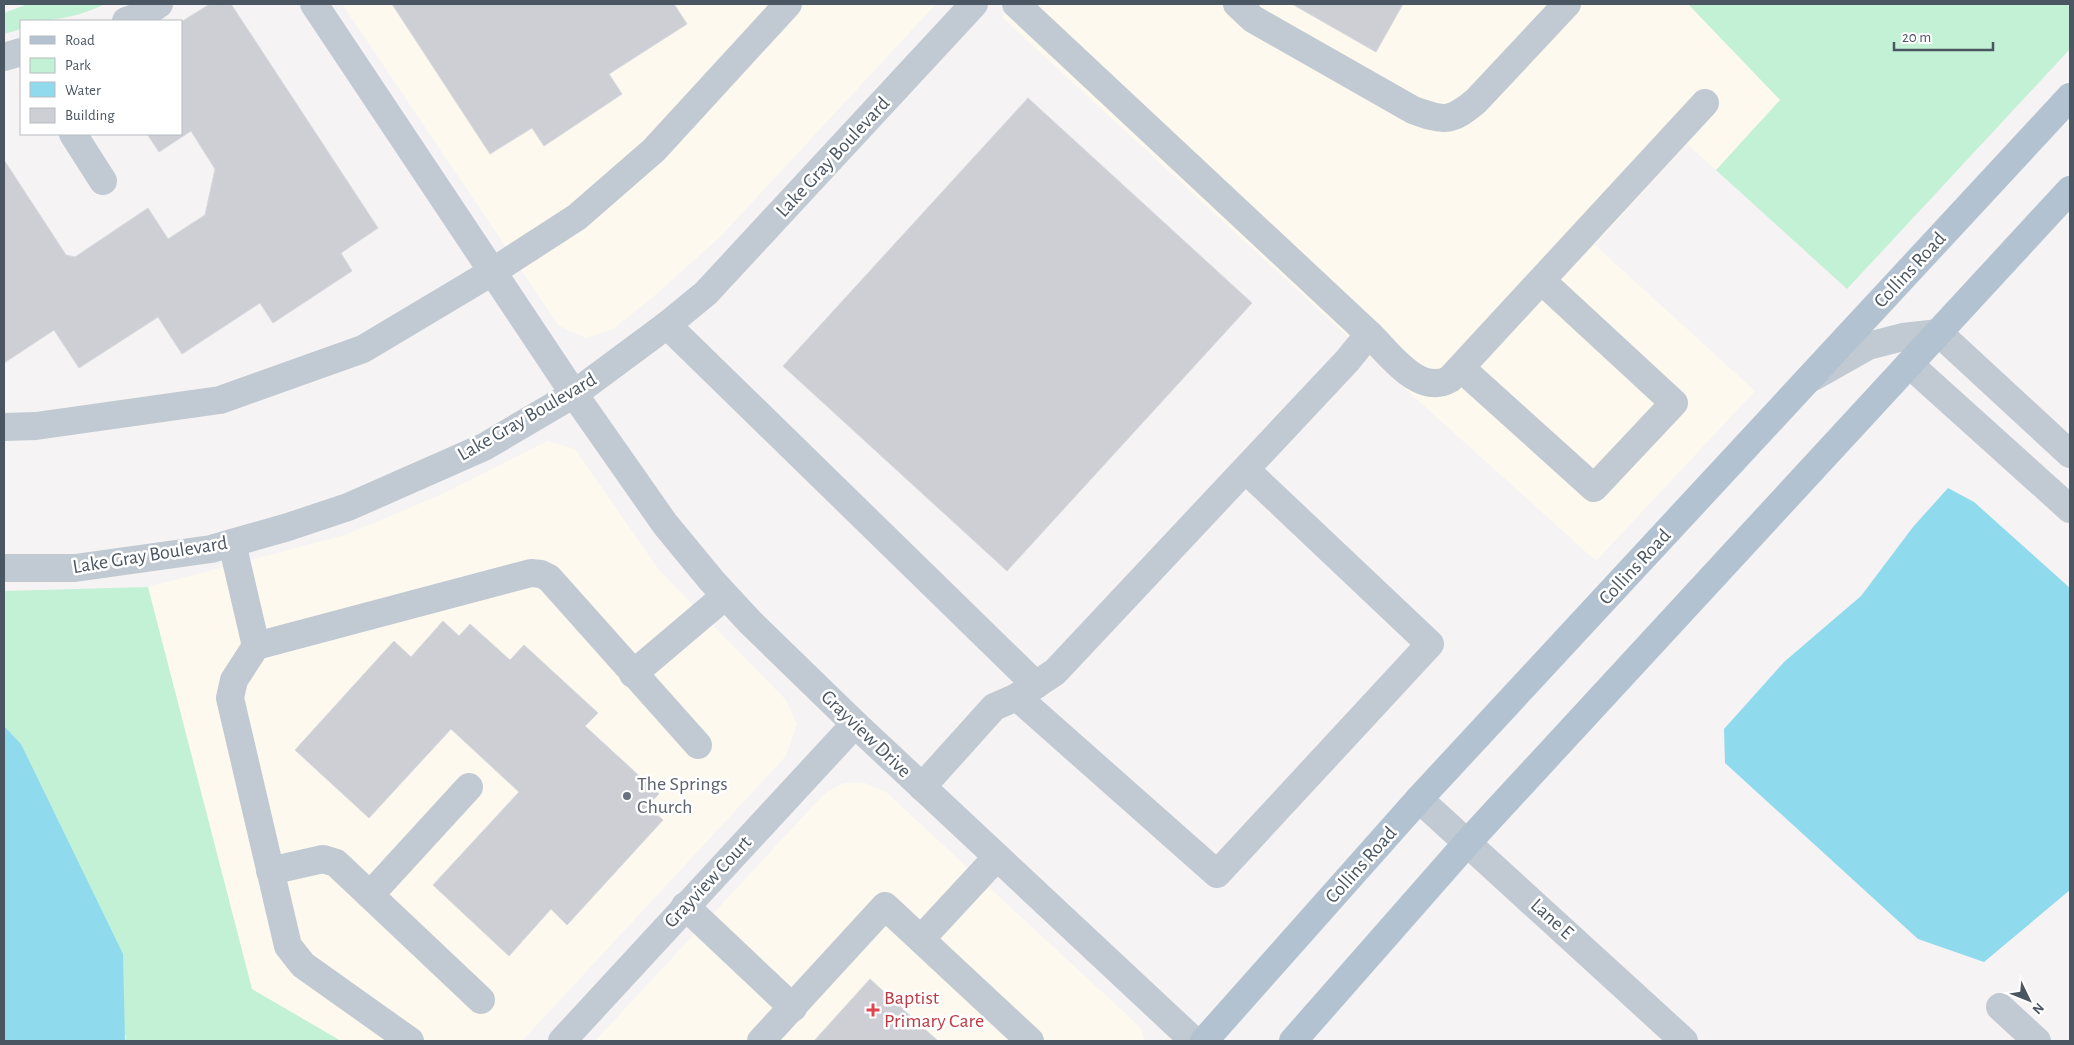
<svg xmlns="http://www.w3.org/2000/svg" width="2074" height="1045" viewBox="0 0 2074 1045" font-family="'Alegreya Sans',sans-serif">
<rect width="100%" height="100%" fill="#f5f3f3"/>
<g fill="#fdf9ef">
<path d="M342,4H936L720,237L652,298L613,329L586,338L559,326Z"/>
<path d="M1014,4H1688L1781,100L1716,170L1687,144L1595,245L1755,391L1596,561L1372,359L1002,17Z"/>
<path d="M547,441L575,449L659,570L786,700L797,724L786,756L522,1041H341L252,989L148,587L345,535L440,495Z"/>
<path d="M843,783H865L886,792L1140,1027L1145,1041H595L824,794Z"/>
</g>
<g fill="#c3f1d5">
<path d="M28,4H105C76,18 53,21 21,21V29L4,34V13Z"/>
<path d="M1688,4H2070V49L1847,289L1716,170L1780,100Z"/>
<path d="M148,587L252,989L341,1041H125L126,1037L21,744L4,726V591Z"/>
</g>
<g fill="#90daee">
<path d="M1948,488L1974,502L2070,588V890L1984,962L1918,939L1725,763L1724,729L1784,662L1861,596L1913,527Z"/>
<path d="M4,726L21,744L123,954L125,1041H4Z"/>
</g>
<g fill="#cdcfd5" stroke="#d7d9de">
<path d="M210,4H231L378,228L341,253L352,271L273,323L260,303L182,354L158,317L79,368L54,330L4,363V160L66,255L75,257L148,208L168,239L205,215L215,169L191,131L159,152L147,134H181V22Z"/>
<path d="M392,4H674L687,24L609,74L622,94L544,146L532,128L490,154Z"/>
<path d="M1292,4H1403L1376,52Z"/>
<path d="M1028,98L1252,303L1007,571L783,366Z"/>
<path d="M443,621L459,636L470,624L510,660L524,645L598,713L585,726L659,794L647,806L663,820L567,925L551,909L509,956L433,885L519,792L451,729L369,818L295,750L394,641L411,657Z"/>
<path d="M870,979L938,1041H814Z"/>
</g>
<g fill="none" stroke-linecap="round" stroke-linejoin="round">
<g stroke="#c1cad2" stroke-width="28">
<path d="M314,4L574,394L665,524L712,581L750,622L855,724L1194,1041"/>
<path d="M1237,4L1253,19L1413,110C1443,121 1450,123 1476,101L1567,4"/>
<path d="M126,21L143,15L159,4"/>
<path d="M4,57L21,52"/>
<path d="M73,134L103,181"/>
<path d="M667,325L1036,685"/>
<path d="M1369,334C1389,353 1419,397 1450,379L1705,103"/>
<path d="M1909,364L2070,509"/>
<path d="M1462,369L1594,488L1674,403L1542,281"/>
<path d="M1813,377L1868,346L1903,337L1939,333L2070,454"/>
<path d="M4,427L36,426L220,400L363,349L492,272L577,217L654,150L788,4"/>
<path d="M232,543L256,646L234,680L230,698L288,946L303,965L410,1041"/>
<path d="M4,568H75L211,549L288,527L348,507L484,447L574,394L667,325L706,293L974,4"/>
<path d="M256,646L531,573L541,574L549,578L698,745"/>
<path d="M633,674L725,596"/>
<path d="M1017,697L1217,874L1430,644L1246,470"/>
<path d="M922,787L994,707L1017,697L1055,672L1347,361L1369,334L1016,4"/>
<path d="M1419,799L1684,1041"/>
<path d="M270,871L323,859L336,863L481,1000"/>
<path d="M370,895L469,787"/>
<path d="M685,906L793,1008"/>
<path d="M921,939L997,857"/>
<path d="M2000,1007L2037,1041"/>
<path d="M562,1041L855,724"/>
<path d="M761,1041L885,906L1030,1041"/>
</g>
<g stroke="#b3c2d1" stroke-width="28">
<path d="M1204,1041L1419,799L2070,97"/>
<path d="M1293,1041L1467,843L2070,190"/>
</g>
</g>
<circle fill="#6b7280" stroke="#fff" stroke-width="2" cx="627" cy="796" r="5"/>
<path fill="#e0444e" stroke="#fff" stroke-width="2" d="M870.5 1002.5h5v5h5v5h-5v5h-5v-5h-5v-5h5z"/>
<g text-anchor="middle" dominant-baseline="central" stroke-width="5" stroke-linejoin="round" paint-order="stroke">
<g font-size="20" fill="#4a5661" stroke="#fff">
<text transform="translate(833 157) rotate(-47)">Lake Gray Boulevard</text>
<text transform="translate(1910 270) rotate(-47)">Collins Road</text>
<text transform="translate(527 417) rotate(-30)">Lake Gray Boulevard</text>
<text transform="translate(150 555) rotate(-9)">Lake Gray Boulevard</text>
<text transform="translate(1635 567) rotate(-47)">Collins Road</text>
<text transform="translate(866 734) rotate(44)">Grayview Drive</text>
<text transform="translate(1361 865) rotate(-48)">Collins Road</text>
<text transform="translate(708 882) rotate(-47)">Grayview Court</text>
<text transform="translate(1552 919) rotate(42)">Lane E</text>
</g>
<g font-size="20" fill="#5b616d" stroke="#fff" text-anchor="start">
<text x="637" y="784">The Springs<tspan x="637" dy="23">Church</tspan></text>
</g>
<g font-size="20" fill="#be3a42" stroke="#fff" text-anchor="start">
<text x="884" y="998">Baptist<tspan x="884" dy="23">Primary Care</tspan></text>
</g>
</g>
<rect width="2074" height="1045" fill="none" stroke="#4a5661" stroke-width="10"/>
<rect x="20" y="20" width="162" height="115" fill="#ffffff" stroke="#b7bbc0"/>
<rect x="30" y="36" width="25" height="8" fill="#b3c2d1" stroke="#b7bbc0"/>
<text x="65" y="45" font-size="15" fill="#4a5661">Road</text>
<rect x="30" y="58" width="25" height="15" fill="#c3f1d5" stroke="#b7bbc0"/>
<text x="65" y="70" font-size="15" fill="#4a5661">Park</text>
<rect x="30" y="82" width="25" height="15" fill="#90daee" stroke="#b7bbc0"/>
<text x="65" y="95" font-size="15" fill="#4a5661">Water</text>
<rect x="30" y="108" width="25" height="15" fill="#cdcfd5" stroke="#b7bbc0"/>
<text x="65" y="120" font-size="15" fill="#4a5661">Building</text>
<g transform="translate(2029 1000) rotate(133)" stroke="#ffffff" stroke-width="4" paint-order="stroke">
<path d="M0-4L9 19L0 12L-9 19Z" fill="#4a5661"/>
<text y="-8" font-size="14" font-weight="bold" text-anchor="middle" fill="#4a5661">N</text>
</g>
<path d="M1894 42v8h99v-8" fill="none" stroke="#4a5661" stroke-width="2.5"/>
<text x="1902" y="42" font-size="15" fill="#4a5661" stroke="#ffffff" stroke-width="4" paint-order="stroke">20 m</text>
</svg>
